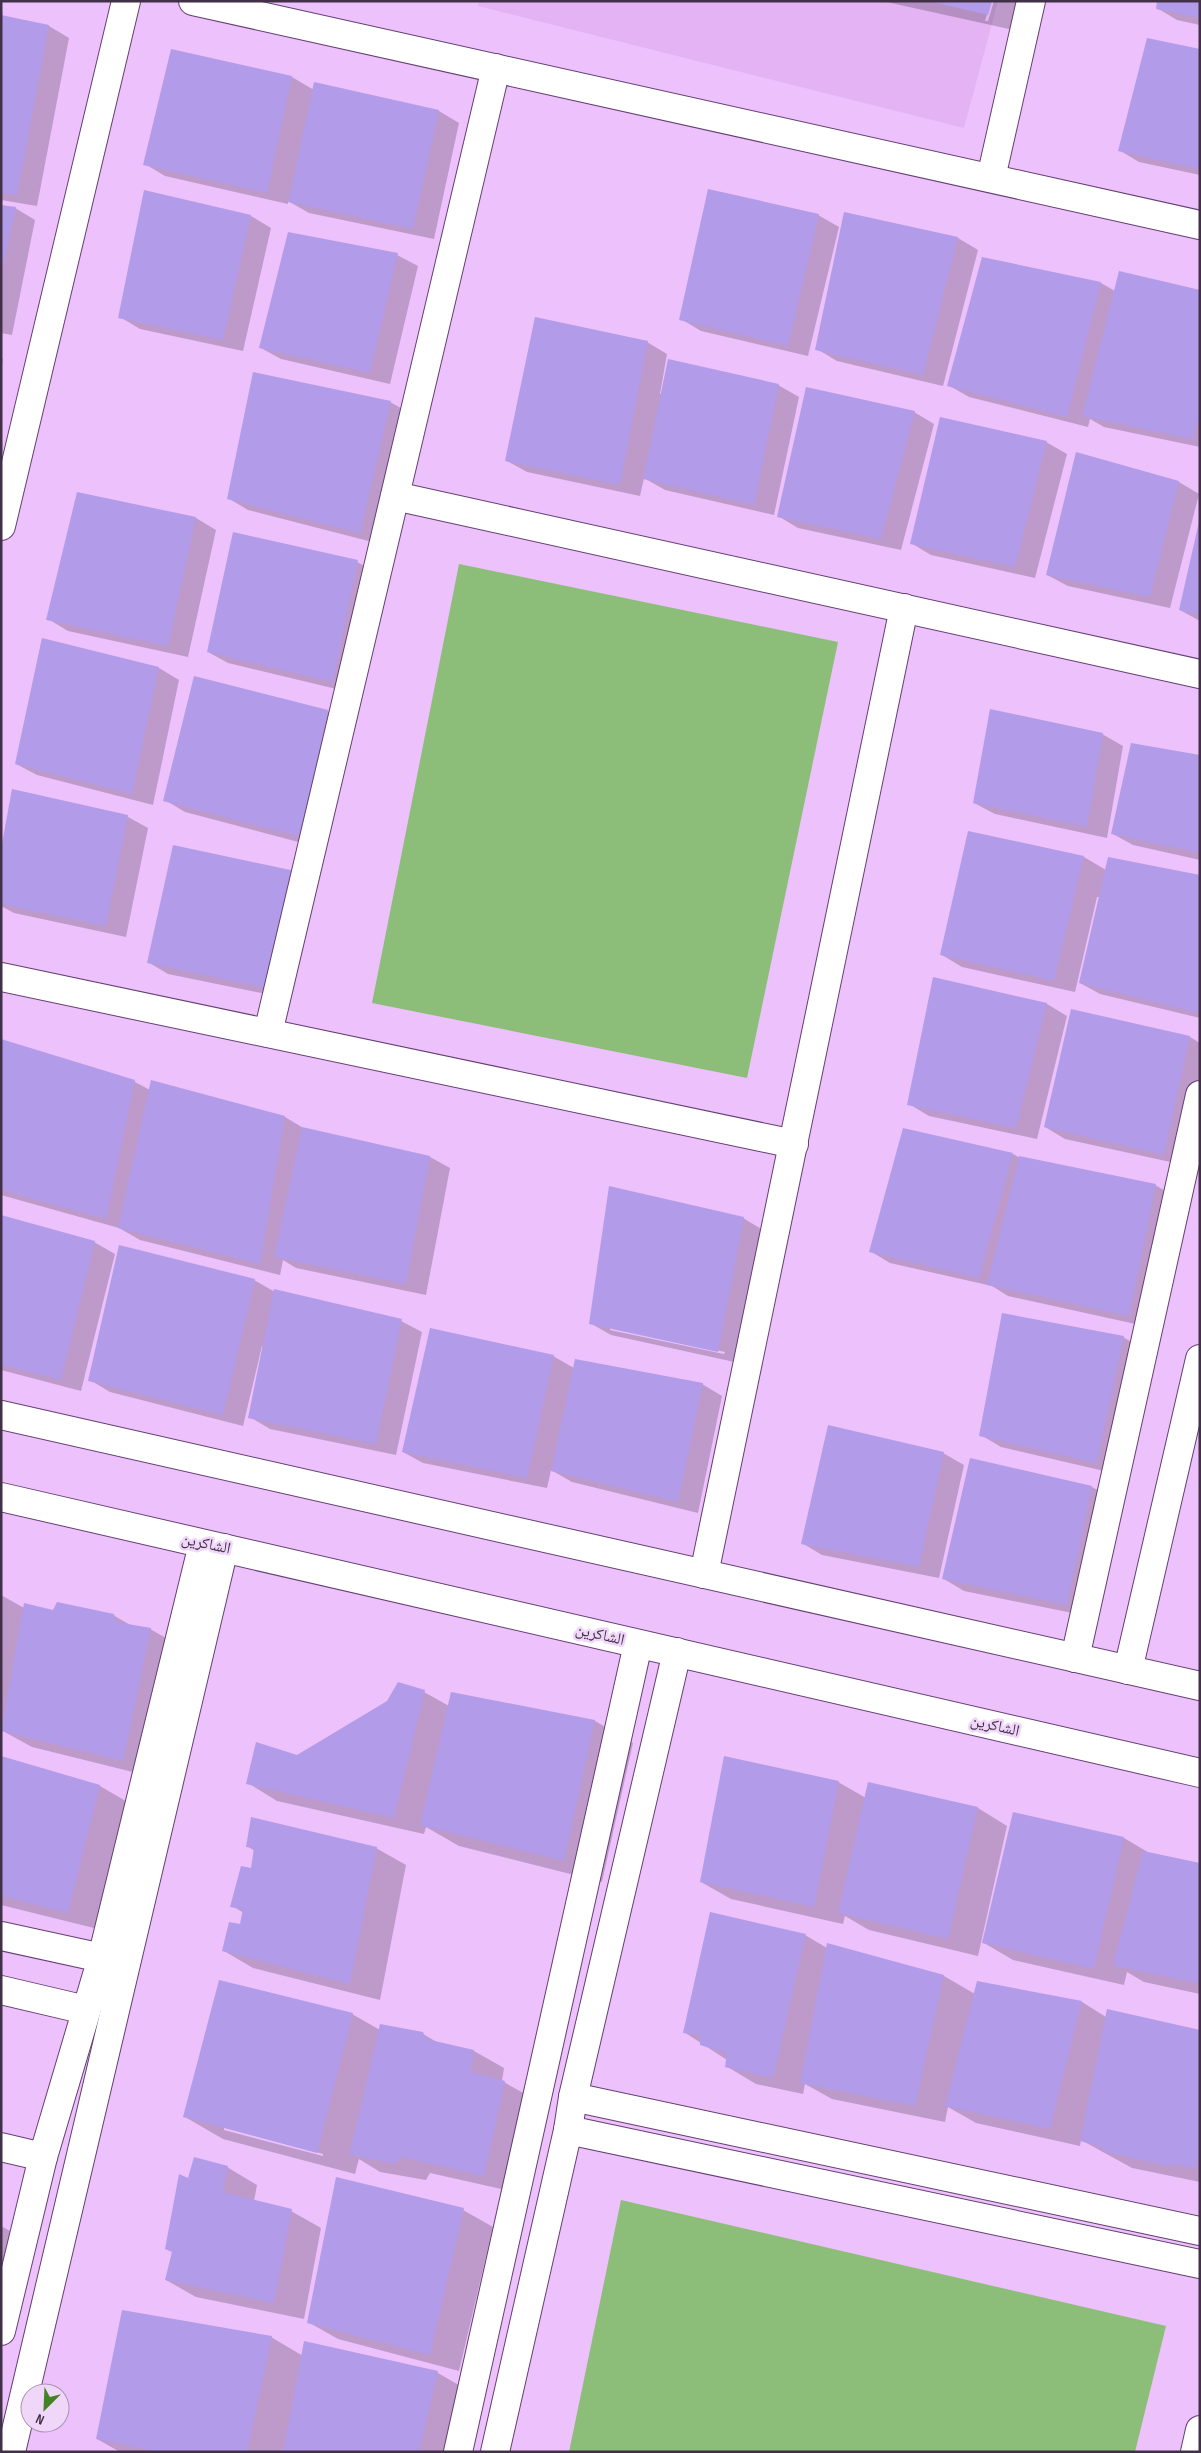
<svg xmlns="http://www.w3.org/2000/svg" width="1201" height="2453" viewBox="0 0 1201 2453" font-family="'Sofia Sans Condensed','Noto Naskh Arabic',sans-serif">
<rect width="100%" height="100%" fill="#edc1fc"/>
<path fill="#e3b3f3" d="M480,1H998L964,128L478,6Z"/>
<g fill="#8cbe79">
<path d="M459,564L838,642L747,1078L372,1003Z"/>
<path d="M621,2200L1166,2326L1135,2452H569Z"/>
</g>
<g fill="#0003" fill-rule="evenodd">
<path d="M882,1H991L985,21H988L994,1H1027L1018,31Z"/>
<path d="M1200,1V25L1177,20L1157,8Z"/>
<path d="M1,16L49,26L69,38L37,206L1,200Z"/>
<path d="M1200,50V175L1139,162L1119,150Z"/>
<path d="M292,77L314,90L439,111L459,123L434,239L309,213L288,201V204L165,176L145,164Z"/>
<path d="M1,206L15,208L35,220L12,335L1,333Z"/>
<path d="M845,214L958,238L978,250L943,386L837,361L817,349Z"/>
<path d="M818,215L839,227L808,356L701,331L681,319Z"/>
<path d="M251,216L271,228L243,351L140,329L120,317Z"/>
<path d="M397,255L418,266L390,384L281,359L261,348Z"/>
<path d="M983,258L1101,283L1115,291H1200V447L1104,427L1090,419L1088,427L969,397L948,385Z"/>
<path d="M647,342L667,354L660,394L778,385L799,397L774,515L665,490L644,478L640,496L527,472L507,461Z"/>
<path d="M1,358L3,359L1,370Z"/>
<path d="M390,402L410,413L380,544L248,510L228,498Z"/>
<path d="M914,412L934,424L901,550L798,528L778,516Z"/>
<path d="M1046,442L1067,454L1035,578L931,555L911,543Z"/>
<path d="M1076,454L1179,482L1199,494L1170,608L1068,586L1047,575Z"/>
<path d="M78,494L196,518L216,530L188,657L68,631L48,619Z"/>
<path d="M1200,526V621L1180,610Z"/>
<path d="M357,562L378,573L353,693L228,663L208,652Z"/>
<path d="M42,639L159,668L179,680L153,805L37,775L16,764Z"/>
<path d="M327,711L347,723L321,848L185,812L165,800Z"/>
<path d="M1102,734L1123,746L1107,838L995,814L974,803Z"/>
<path d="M1200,756V860L1133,845L1113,834Z"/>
<path d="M13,790L128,817L148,828L126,937L14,913L1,906V856Z"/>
<path d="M174,846L286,998L168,974L148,962Z"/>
<path d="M1084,857L1106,870L1200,876V1018L1100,994L1080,983L1100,897H1097L1075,992L962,967L942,955Z"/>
<path d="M934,978L1047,1004L1067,1016L1037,1139L929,1116L909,1104Z"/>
<path d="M1190,1037L1200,1043V1094L1184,1165L1065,1139L1045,1127Z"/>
<path d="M1,1041L135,1082L150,1090L285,1117L305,1129L430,1157L450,1168L426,1295L296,1268L283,1260L280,1275L140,1240L119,1228L1,1195Z"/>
<path d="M1013,1154L1020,1158L1155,1185L1176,1197L1149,1327L1008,1296L992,1286L890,1263L870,1251Z"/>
<path d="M1,1216L94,1242L115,1254L81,1391L1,1370Z"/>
<path d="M743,1218L763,1230L739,1363L611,1335L590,1323ZM610,1327L725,1352L724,1354L610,1330Z"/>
<path d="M254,1280L275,1292L401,1321L422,1332L396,1455L270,1429L250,1417L264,1347L262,1346L243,1426L110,1392L90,1380Z"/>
<path d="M1123,1337L1143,1349L1117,1474L1001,1447L981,1435Z"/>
<path d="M553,1356L574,1368L702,1384L722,1396L698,1513L572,1482L551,1470L547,1488L423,1463L403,1452Z"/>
<path d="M943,1453L964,1465L939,1578L822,1555L802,1543Z"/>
<path d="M1092,1487L1112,1498L1087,1616L964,1591L944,1579Z"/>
<path d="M1,1595L24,1608L113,1615L132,1626L150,1629L180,1646L153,1777L32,1747L1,1730Z"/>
<path d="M424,1692L449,1706L451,1693L595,1721L633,1743L602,1882L459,1846L426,1827L424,1834L277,1801L248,1783Z"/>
<path d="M1,1758L100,1786L129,1803L98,1929L1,1905Z"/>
<path d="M838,1782L866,1798L978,1808L1007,1826L978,1956L869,1930L845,1916L843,1924L731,1899L701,1882Z"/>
<path d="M1124,1838L1151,1854L1200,1864V1994L1144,1982L1127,1972L1124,1985L1013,1960L984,1943Z"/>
<path d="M247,1846L376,1848L406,1865L380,2000L253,1968L224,1951L241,1925L244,1913L232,1906L252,1870L255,1851Z"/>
<path d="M805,1935L827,1948L944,1976L975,1994L1082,2002L1106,2017L1200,2031V2182L1132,2168L1081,2140L1080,2146L976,2123L948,2107L945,2122L832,2099L805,2084L803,2094L756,2084L726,2066L727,2060L684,2032Z"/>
<path d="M352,2014L380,2030L423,2034L440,2044L474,2051L504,2068L502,2081L534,2099L514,2192L430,2173L426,2180L380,2172L359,2159L355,2174L223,2139L185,2117ZM224,2127L323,2154V2156L224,2130Z"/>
<path d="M227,2167L257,2185L254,2201L291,2211L321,2228L304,2319L196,2297L166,2280L189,2179Z"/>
<path d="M463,2210L493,2227L459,2371L338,2339L308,2322Z"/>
<path d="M1,2226L10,2231L1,2272Z"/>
<path d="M271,2337L303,2356L438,2373L476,2395L462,2452H120L97,2439Z"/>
</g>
<g fill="#b29be8">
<path d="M929,1H992L988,15Z"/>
<path d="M1157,1H1200V18L1156,9Z"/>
<path d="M1,15L49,25L17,195L1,193Z"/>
<path d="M1147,38L1200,49V169L1118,151Z"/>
<path d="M171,49L292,76L267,193L143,165Z"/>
<path d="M314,82L439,110L413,229L288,202Z"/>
<path d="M708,189L819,214L788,346L679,320Z"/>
<path d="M144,190L251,215L223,340L118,318Z"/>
<path d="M1,205L16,207L2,272H1Z"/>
<path d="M844,212L958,237L923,375L815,350Z"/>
<path d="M288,232L398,253L370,373L259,348Z"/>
<path d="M982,257L1101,282L1067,417L947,386Z"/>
<path d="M1119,271L1200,290V414L1193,439L1082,416Z"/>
<path d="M535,317L648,341L620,485L505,461Z"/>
<path d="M668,359L779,384L754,505L643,479Z"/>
<path d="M253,372L391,401L360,533L227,499Z"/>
<path d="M806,387L915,411L881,539L777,517Z"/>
<path d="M940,417L1047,441L1015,567L910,544Z"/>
<path d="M1076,452L1179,481L1150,597L1046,575Z"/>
<path d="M77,492L196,517L168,646L46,620Z"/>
<path d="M1199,522H1200V615L1179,610Z"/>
<path d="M233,532L358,560L333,682L207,652Z"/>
<path d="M42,638L159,667L132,794L15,764Z"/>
<path d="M194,676L328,710L301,837L163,801Z"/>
<path d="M990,709L1103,733L1087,827L973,803Z"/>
<path d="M1131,743L1200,755V853L1111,834Z"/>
<path d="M12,789L128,815L106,926L1,904V849Z"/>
<path d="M968,831L1084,856L1054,981L940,955Z"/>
<path d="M173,845L295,871L266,988L147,963Z"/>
<path d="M1108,857L1200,875L1199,1013L1079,983Z"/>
<path d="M933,977L1047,1003L1016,1128L907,1105Z"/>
<path d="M1071,1009L1190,1036L1164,1155L1044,1127Z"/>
<path d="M1,1039L135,1080L106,1219L1,1190Z"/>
<path d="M151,1080L285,1116L260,1264L118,1228Z"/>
<path d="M302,1127L430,1156L406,1284L274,1257Z"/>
<path d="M903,1128L1013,1153L979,1278L869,1252Z"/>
<path d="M1019,1156L1156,1184L1129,1316L987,1285Z"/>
<path d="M609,1186L744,1217L718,1352L589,1324Z"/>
<path d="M1,1215L95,1241L61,1380L1,1365Z"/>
<path d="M119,1245L255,1279L223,1415L88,1381Z"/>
<path d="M274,1289L402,1319L376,1444L248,1418Z"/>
<path d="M1002,1313L1124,1336L1097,1463L979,1436Z"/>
<path d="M430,1328L554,1355L527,1478L402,1452Z"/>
<path d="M575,1359L703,1383L678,1502L551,1471Z"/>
<path d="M828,1425L944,1452L919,1567L801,1544Z"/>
<path d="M970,1458L1092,1486L1067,1605L942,1579Z"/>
<path d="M57,1602L114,1614L116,1622L151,1628L123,1761L1,1731L24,1603L53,1610Z"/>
<path d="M398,1682L425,1690L394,1818L246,1784L256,1742L297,1755L387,1701Z"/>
<path d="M451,1692L595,1720L564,1861L420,1825Z"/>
<path d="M1,1756L100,1785L68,1913L1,1896Z"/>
<path d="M724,1756L839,1781L814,1907L700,1882Z"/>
<path d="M868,1782L978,1807L948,1939L838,1913Z"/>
<path d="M1013,1812L1124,1837L1094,1969L982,1943Z"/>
<path d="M251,1817L377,1847L350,1984L222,1951L229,1922L240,1924L243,1909L230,1907L241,1866L251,1868L254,1848L246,1847Z"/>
<path d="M1143,1851L1200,1863V1984L1113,1965Z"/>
<path d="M710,1912L806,1934L773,2078L725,2067L727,2053L700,2045V2035L683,2033Z"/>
<path d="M827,1943L944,1975L915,2106L800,2083Z"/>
<path d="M219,1980L353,2013L317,2153L183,2117Z"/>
<path d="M977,1981L1082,2001L1050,2129L945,2106Z"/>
<path d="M1107,2009L1200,2030V2151L1196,2169L1174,2164L1173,2167L1101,2151L1103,2147L1080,2141Z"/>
<path d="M380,2024L423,2032L426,2039L474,2050L471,2072L505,2081L484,2176L400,2157L396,2164L349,2155Z"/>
<path d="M194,2157L228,2166L223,2192L292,2209L274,2303L165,2280L172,2252L165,2249L179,2174L188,2178Z"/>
<path d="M336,2177L464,2208L430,2355L307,2323Z"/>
<path d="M122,2310L272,2336L247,2452H159L96,2439Z"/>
<path d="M304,2341L438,2371L419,2452H283Z"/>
</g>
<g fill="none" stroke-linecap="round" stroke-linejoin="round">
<g stroke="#643f71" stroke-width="30">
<g id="minor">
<path d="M193,1L1200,225"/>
<path d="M991,178L1031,1"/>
<path d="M395,496L1200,674"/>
<path d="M1,526L126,1"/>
<path d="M1,977L794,1144"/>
<path d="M268,1033L496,68"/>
<path d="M704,1574L904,608"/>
<path d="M1075,1658L1200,1095"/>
<path d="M1128,1670L1200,1359"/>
<path d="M1,1936L102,1958"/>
<path d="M1,1990L86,2010"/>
<path d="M573,2097L1200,2231"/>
<path d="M568,2130L1200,2264"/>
<path d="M1,2147L43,2157"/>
<path d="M1,2331L43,2157L102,1958L203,1544"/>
<path d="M11,2452L224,1548"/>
<path d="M458,2452L638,1644"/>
<path d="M495,2452L568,2130L573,2097L677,1652"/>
<path d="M1195,2452L1200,2430"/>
</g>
</g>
<g stroke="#643f71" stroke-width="30">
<g id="tertiary">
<path d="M1,1415L1200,1686"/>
<path d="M1,1497L1200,1773"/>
</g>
</g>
<use href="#minor" stroke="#fff" stroke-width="28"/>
<use href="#tertiary" stroke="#fff" stroke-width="28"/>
</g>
<g text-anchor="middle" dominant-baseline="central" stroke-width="5" stroke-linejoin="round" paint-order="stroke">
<g font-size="16" fill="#413047" stroke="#f0d6f9">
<text transform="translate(206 1544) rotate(12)">الشاكرين</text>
<text transform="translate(600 1635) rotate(13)">الشاكرين</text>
<text transform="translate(995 1726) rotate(13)">الشاكرين</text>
</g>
</g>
<rect width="1201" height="2453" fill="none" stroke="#413047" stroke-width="5"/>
<g transform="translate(45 2408) rotate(204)"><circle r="24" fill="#f0d6f9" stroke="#aa94b2"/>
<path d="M0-4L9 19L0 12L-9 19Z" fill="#438324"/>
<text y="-8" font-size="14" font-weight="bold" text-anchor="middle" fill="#413047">N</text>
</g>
</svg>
